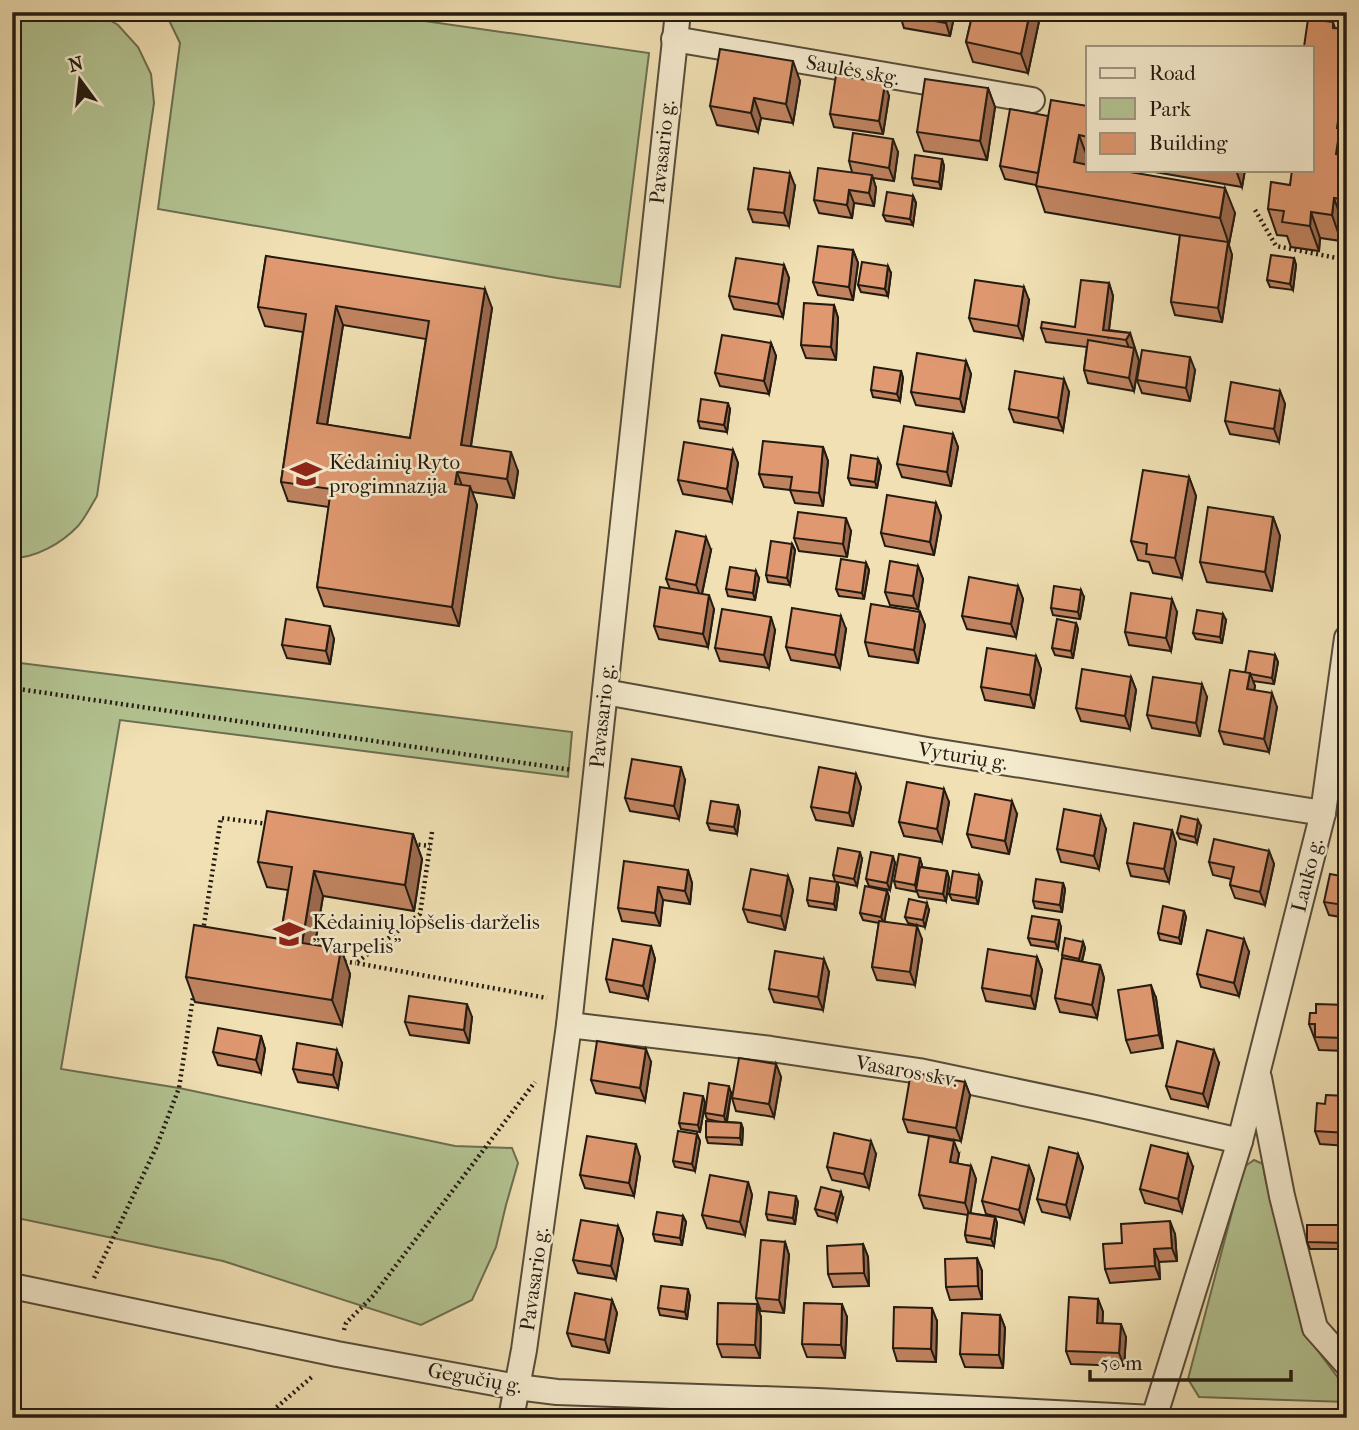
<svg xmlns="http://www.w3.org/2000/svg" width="1359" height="1430" viewBox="0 0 1359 1430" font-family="'IM FELL French Canon',serif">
<rect width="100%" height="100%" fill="#f0e0b3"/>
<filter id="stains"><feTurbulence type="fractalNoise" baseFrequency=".00286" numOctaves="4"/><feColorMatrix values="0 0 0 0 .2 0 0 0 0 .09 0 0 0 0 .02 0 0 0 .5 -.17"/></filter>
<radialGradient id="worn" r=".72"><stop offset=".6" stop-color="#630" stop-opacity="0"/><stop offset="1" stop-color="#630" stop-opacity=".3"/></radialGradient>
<g fill="#b3c391" stroke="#6b6e50" stroke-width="2">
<path d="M26,12H96L118,25L138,47L151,74L154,103L97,496C91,506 85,518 78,526C62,543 36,558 12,558V19Z"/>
<path d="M165,12H362L649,53L620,287L557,278L158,209L180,43Z"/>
<path d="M12,662L572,732L568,777L120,720L61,1069L179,1088L455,1146L512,1148L518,1163L506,1205L496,1247L472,1300L421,1325L223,1261L12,1217Z"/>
<path d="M1254,1160L1263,1164L1265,1177L1307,1336L1347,1390V1402L1199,1397L1188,1379L1244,1167Z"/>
</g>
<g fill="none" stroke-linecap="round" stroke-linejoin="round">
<g stroke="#564c39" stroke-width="28">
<g id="minor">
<path d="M674,39L1032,100"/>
<path d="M605,692L927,750L1323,813"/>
<path d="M569,1025L771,1049L919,1071L1095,1108L1240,1141"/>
<path d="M1259,1078L1282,1196L1315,1328L1347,1364"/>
<path d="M12,1286L337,1354L517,1387L557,1392L818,1401L1154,1418"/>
<path d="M511,1418L524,1350L569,1025L678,12"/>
<path d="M1154,1418L1240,1141L1323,813L1347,638"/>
</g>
</g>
<g stroke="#231a10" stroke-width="4.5" stroke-dasharray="2 3.5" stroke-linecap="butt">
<path d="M1255,210L1276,246L1347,260"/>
<path d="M12,688L572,770"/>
<path d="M432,832L420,914L356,963L547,998"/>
<path d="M413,844L430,846"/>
<path d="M203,931L221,818L269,824"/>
<path d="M339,961L356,963"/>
<path d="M94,1278L156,1148L179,1088L194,991"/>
<path d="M344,1330L346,1323L372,1297L535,1082"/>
<path d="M264,1418L313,1376"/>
</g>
<use href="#minor" stroke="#f5ebce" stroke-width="24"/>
</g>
<g fill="#c08360" stroke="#231a10" stroke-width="2" fill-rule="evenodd">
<path d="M753,12H806L805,20Z"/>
<path d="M900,12H955L950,36L904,28L900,15Z"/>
<path d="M973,12H1041L1028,73L973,62L966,42Z"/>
<path d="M1333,22L1335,28L1347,29V224H1343L1341,241L1320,238L1319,251L1291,247L1287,236L1277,235L1268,209L1290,185Z"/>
<path d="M800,81L793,123L761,118L758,132L717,125L710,106Z"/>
<path d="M988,88L995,107L987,160L924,151L917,132Z"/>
<path d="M889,96L883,134L834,127L830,114Z"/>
<path d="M1088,106L1087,164L1235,213L1229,244L1228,243L1232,255L1222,322L1175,315L1171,302L1180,235L1045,212L1036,185L1005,179L1000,166L1048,116Z"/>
<path d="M898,152L894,181L873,178L876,188L874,206L854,203L852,218L819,213L814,200L852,172L849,161Z"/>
<path d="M942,159L944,166L941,189L914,185L912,178Z"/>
<path d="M1143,170H1245L1242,187Z"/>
<path d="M795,186L789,226L753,222L748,209Z"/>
<path d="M913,196L916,203L913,225L886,221L883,215Z"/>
<path d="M853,250L858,263L853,300L818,295L813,282Z"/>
<path d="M266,256L492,308L471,446L518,471L514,498L472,492L477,505L459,626L324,606L317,587L329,507L288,501L281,482L303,332L265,326L258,307ZM343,325L426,339L410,438L327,425Z"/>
<path d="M1294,258L1296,265L1293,290L1270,287L1267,280Z"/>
<path d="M784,265L789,278L783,317L734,309L729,296Z"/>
<path d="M891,273L888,296L861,292L858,285Z"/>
<path d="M1109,283L1113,296L1109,330L1130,333L1139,361L1134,391L1088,383L1084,370L1087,347L1046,342L1041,328L1075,327Z"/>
<path d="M1029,300L1023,339L974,331L969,318Z"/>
<path d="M834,305L838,318L836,360L806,358L801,345Z"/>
<path d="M771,343L776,356L769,394L720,386L715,373Z"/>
<path d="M966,361L971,374L964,412L916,405L911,392Z"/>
<path d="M1195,370L1190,401L1142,393L1137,380Z"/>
<path d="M901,371L903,378L900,401L873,397L871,390Z"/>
<path d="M1280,391L1285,404L1279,442L1230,434L1225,421Z"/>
<path d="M1069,392L1063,431L1014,422L1009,409Z"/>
<path d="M730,409L727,432L700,428L698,421Z"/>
<path d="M953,434L958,447L951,486L902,477L897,464Z"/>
<path d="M823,447L828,461L823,506L795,503L790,490L764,487L759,474Z"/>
<path d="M733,450L738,463L732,502L683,494L678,480Z"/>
<path d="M878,459L881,466L877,488L851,485L848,478Z"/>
<path d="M1189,477L1196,496L1182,578L1153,573L1149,562L1138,560L1131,541Z"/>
<path d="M936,503L941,516L934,555L885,546L881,533Z"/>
<path d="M1273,517L1280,536L1272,591L1207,582L1200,562Z"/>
<path d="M851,531L847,557L799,551L794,538Z"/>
<path d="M792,544L795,550L790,585L768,582L766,575Z"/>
<path d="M711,550L702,594L714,609L708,647L659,639L654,626L670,589L666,579Z"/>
<path d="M866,563L869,570L864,599L839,596L836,589Z"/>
<path d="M918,566L923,579L918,609L890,605L885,592Z"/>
<path d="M759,578L755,600L728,596L726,589Z"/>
<path d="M1018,586L1023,599L1016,637L967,629L962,616Z"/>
<path d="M1084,597L1080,619L1053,615L1051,608Z"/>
<path d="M920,612L925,625L918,663L869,656L865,642Z"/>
<path d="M1177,612L1171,651L1129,645L1125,632Z"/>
<path d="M1226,620L1222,643L1196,639L1193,633Z"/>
<path d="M1076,623L1078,629L1073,658L1055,655L1052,648Z"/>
<path d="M846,629L840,668L791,660L786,647Z"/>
<path d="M775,630L769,668L720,661L715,648Z"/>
<path d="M334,639L330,664L287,658L282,645Z"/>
<path d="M1275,655L1278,662L1274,684L1253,681L1255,686L1254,690L1277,707L1269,752L1224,744L1219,731L1245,673Z"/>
<path d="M1036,656L1041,669L1034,708L985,700L981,687Z"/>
<path d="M1131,677L1136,690L1130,729L1081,721L1076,708Z"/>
<path d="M1207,697L1200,736L1152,728L1147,715Z"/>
<path d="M856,774L861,787L853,826L816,820L811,807Z"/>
<path d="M685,780L679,819L630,811L625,798Z"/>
<path d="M949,802L942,842L904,836L899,822Z"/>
<path d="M738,805L740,812L737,834L710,830L707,823Z"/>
<path d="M1017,814L1009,854L972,847L967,834Z"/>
<path d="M1201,826L1197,843L1180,839L1177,833Z"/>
<path d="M1106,829L1099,869L1061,862L1057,849Z"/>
<path d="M1172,830L1176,843L1169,882L1131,876L1127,863Z"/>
<path d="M413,834L422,859L414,911L323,896L315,945L341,949L350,974L342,1025L195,1002L186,977L280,939L288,890L267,887L258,862Z"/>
<path d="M1269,851L1274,864L1265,905L1235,898L1230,885L1231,879L1213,875L1209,862Z"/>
<path d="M862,859L857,886L837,882L839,888L836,910L809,906L807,900L835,881L833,875Z"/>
<path d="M895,863L890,890L869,886L866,879Z"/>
<path d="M922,865V867L947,871L949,878L946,901L919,897L917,892L896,888L894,881Z"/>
<path d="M688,870L692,883L690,904L663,900L660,926L622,921L618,908Z"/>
<path d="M788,876L793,890L785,930L748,922L743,909Z"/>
<path d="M1347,877V921L1346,918L1329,915L1324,902Z"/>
<path d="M982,882L978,904L952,900L949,894Z"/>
<path d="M1063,883L1065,889L1062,912L1035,908L1033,901Z"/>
<path d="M887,891L889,897L884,921L922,939L915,985L877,980L872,967L879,923L863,920L860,913Z"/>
<path d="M929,910L925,927L908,923L905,917Z"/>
<path d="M1184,911L1186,917L1181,944L1160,940L1158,933Z"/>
<path d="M1061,927L1058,949L1031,945L1028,938Z"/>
<path d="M1083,942L1085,948L1082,962L1100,965L1104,978L1097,1018L1060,1012L1055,998L1063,959L1062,955Z"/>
<path d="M651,946L655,959L648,999L610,992L606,979Z"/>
<path d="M1249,952L1239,996L1201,987L1197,974Z"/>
<path d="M1037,957L1042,970L1035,1009L986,1001L982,988Z"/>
<path d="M829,972L823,1010L774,1002L769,989Z"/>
<path d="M1156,998L1163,1048L1131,1053L1126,1040Z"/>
<path d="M1347,1005V1054L1346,1051L1319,1050L1309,1024L1316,1013Z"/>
<path d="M472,1017L469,1043L410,1035L405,1022Z"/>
<path d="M261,1036L265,1049L261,1073L218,1065L213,1052Z"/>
<path d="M651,1062L645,1101L596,1093L591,1080Z"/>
<path d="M342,1063L338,1088L298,1082L293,1069Z"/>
<path d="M1219,1063L1208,1107L1171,1099L1166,1086Z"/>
<path d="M776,1064L781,1077L774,1117L736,1111L732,1098Z"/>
<path d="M965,1082L970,1095L961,1141L908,1132L903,1119Z"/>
<path d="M731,1093L727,1122L741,1123L743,1129L742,1145L708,1143L706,1137L720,1122L707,1119L705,1113Z"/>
<path d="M1347,1096V1146L1320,1144L1315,1131L1325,1104Z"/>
<path d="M705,1103L700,1132L681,1129L679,1123Z"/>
<path d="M697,1134L700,1141L695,1171L675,1167L673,1161Z"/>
<path d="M876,1154L869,1188L832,1180L827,1167Z"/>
<path d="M959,1154L957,1164L971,1166L976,1179L970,1213L995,1217L997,1223L994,1246L967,1242L965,1235L968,1215L924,1208L919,1195Z"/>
<path d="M1078,1154L1083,1167L1070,1218L1042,1212L1037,1199Z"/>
<path d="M640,1157L634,1196L585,1188L580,1175Z"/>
<path d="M1029,1166L1034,1179L1024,1223L986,1214L982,1201Z"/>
<path d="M1193,1167L1182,1212L1145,1203L1140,1189Z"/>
<path d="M748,1182L752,1195L745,1235L707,1228L702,1215Z"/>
<path d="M843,1198L837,1221L818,1216L815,1209Z"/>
<path d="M798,1202L795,1224L768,1220L766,1214Z"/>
<path d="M683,1216L686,1222L682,1245L655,1241L653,1234Z"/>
<path d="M618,1226L623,1239L616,1279L578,1273L573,1260Z"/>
<path d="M1347,1228V1249H1310L1307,1242Z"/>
<path d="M1175,1234L1177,1261L1159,1262L1160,1279L1110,1283L1105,1269L1122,1243Z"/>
<path d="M785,1242L789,1255L784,1313L761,1311L756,1298Z"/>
<path d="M863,1244L868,1257L869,1286L833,1287L828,1274Z"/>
<path d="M977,1258L982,1271V1299L950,1300L946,1287Z"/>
<path d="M690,1296L687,1319L660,1315L658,1308Z"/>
<path d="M1098,1299L1103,1312L1102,1323L1126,1337L1124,1366L1071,1364L1066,1351Z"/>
<path d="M612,1300L617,1313L609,1353L572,1346L567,1333Z"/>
<path d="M1000,1315L1005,1328L1003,1368L965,1367L960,1354Z"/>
<path d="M761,1317L760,1358L722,1357L717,1344Z"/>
<path d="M847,1317L845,1358L807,1357L802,1344Z"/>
<path d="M937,1321L936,1362L897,1361L893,1348Z"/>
</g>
<g fill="#9c6a4e" stroke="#231a10" stroke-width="2">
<path d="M802,12H806L805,20Z"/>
<path d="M947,12H955L950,36L946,23Z"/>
<path d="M1030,12H1041L1028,73L1021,54Z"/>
<path d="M793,61L800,81L793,123L786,104Z"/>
<path d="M1345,74L1347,79V218L1340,199L1336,154L1337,128Z"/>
<path d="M885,83L889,96L883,134L879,121Z"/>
<path d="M988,88L995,107L987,160L980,141Z"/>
<path d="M754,98L761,118L758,132L751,113Z"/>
<path d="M1079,135L1088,159L1083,187L1074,162Z"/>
<path d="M893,139L898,152L894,181L889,168Z"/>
<path d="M942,159L944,166L941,189L939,182Z"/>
<path d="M1236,170H1245L1242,187Z"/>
<path d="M790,173L795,186L789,226L784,213Z"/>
<path d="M872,175L876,188L874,206L869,193Z"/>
<path d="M1225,188L1235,213L1229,244L1220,218Z"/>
<path d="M849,190L854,203L852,218L847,205Z"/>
<path d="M913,196L916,203L913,225L910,219Z"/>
<path d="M1334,198L1343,224L1341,241L1332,215Z"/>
<path d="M1311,212L1320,238L1319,251L1310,226Z"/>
<path d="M1228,242L1232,255L1222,322L1218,308Z"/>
<path d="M853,250L858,263L853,300L849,287Z"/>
<path d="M1294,258L1296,265L1293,290L1290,284Z"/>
<path d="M784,265L789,278L783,317L778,304Z"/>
<path d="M888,266L891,273L888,296L885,289Z"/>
<path d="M1109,283L1113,296L1108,337L1103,330Z"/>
<path d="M1024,287L1029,300L1023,339L1018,326Z"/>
<path d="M485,289L492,308L468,464L461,445Z"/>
<path d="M834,305L838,318L836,360L831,347Z"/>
<path d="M336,306L343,325L324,443L317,423Z"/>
<path d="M1130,333L1139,361L1134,391L1129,378L1131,353L1126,340Z"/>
<path d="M771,343L776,356L769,394L764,381Z"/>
<path d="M1190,357L1195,370L1190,401L1186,388Z"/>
<path d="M966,361L971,374L964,412L960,399Z"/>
<path d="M901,371L903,378L900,401L897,394Z"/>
<path d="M1064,379L1069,392L1063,431L1058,418Z"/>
<path d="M1280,391L1285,404L1279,442L1274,429Z"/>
<path d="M728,403L730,409L727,432L724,425Z"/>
<path d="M953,434L958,447L951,486L947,472Z"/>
<path d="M823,447L828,461L823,506L819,493Z"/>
<path d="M733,450L738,463L732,502L727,489Z"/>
<path d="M511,452L518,471L514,498L507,479Z"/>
<path d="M878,459L881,466L877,488L875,482Z"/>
<path d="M457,472L464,491L455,484Z"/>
<path d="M1189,477L1196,496L1182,578L1175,558Z"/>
<path d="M470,486L477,505L459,626L452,607Z"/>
<path d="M936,503L941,516L934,555L930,542Z"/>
<path d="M1273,517L1280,536L1272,591L1265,572Z"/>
<path d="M846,518L851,531L847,557L843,544Z"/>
<path d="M706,537L711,550L701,598L696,585Z"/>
<path d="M792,544L795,550L790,585L787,578Z"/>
<path d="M866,563L869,570L864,599L862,593Z"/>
<path d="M918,566L923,579L918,609L913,596Z"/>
<path d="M756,571L759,578L755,600L753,593Z"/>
<path d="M1018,586L1023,599L1016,637L1011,624Z"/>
<path d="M1081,590L1084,597L1080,619L1078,612Z"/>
<path d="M709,595L714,609L708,647L703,634Z"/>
<path d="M1172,599L1177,612L1171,651L1166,638Z"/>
<path d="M920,612L925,625L918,663L914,650Z"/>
<path d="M1223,614L1226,620L1222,643L1220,637Z"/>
<path d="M841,616L846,629L840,668L835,655Z"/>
<path d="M771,617L775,630L769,668L764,655Z"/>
<path d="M1076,623L1078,629L1073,658L1071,651Z"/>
<path d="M330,626L334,639L330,664L326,651Z"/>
<path d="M1275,655L1278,662L1274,684L1272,678Z"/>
<path d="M1036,656L1041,669L1034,708L1030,695Z"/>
<path d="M1250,673L1255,686L1252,702L1247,689Z"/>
<path d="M1131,677L1136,690L1130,729L1125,716Z"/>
<path d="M1202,684L1207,697L1200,736L1196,723Z"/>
<path d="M1272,693L1277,707L1269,752L1264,739Z"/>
<path d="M681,767L685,780L679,819L674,806Z"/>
<path d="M856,774L861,787L853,826L849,813Z"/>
<path d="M944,789L949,802L942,842L937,829Z"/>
<path d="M1012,801L1017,814L1009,854L1005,841Z"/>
<path d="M738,805L740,812L737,834L734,827Z"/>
<path d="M1101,816L1106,829L1099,869L1094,856Z"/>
<path d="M1198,820L1201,826L1197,843L1195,837Z"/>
<path d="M1172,830L1176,843L1169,882L1164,869Z"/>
<path d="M413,834L422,859L414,911L405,885Z"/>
<path d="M1269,851L1274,864L1265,905L1260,892Z"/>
<path d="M860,852L862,859L857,886L854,879Z"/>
<path d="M893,856L895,863L890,890L887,883Z"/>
<path d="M920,858L922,865L917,892L915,885Z"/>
<path d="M688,870L692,883L690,904L685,891Z"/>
<path d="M314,871L323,896L311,968L302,943Z"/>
<path d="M947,871L949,878L946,901L943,894Z"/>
<path d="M979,875L982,882L978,904L976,898Z"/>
<path d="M788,876L793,890L785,930L781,916Z"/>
<path d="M837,882L839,888L836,910L834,904Z"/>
<path d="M1063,883L1065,889L1062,912L1060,905Z"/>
<path d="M658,887L663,900L660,926L655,913Z"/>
<path d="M887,891L889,897L884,924L881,917Z"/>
<path d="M927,903L929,910L925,927L923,920Z"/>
<path d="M1184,911L1186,917L1181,944L1179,938Z"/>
<path d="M1059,920L1061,927L1058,949L1055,942Z"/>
<path d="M917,926L922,939L915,985L910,972Z"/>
<path d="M1244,939L1249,952L1239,996L1234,983Z"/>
<path d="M1083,942L1085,948L1081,965L1079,959Z"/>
<path d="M651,946L655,959L648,999L643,986Z"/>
<path d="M341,949L350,974L342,1025L332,1000Z"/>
<path d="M1037,957L1042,970L1035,1009L1031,996Z"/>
<path d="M824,959L829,972L823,1010L818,997Z"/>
<path d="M1100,965L1104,978L1097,1018L1092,1005Z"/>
<path d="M1151,985L1156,998L1163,1048L1159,1035Z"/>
<path d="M467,1004L472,1017L469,1043L464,1030Z"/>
<path d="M261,1036L265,1049L261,1073L256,1060Z"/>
<path d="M646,1049L651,1062L645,1101L640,1088Z"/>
<path d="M337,1050L342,1063L338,1088L333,1075Z"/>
<path d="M1214,1050L1219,1063L1208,1107L1203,1094Z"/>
<path d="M776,1064L781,1077L774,1117L769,1104Z"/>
<path d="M965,1082L970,1095L961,1141L956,1128Z"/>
<path d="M729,1086L731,1093L726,1123L724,1116Z"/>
<path d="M703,1096L705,1103L700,1132L698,1125Z"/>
<path d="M741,1123L743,1129L742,1145L740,1138Z"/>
<path d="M697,1134L700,1141L695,1171L692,1164Z"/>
<path d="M871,1141L876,1154L869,1188L864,1174Z"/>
<path d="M954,1141L959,1154L955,1175L950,1162Z"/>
<path d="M636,1144L640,1157L634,1196L629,1183Z"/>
<path d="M1078,1154L1083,1167L1070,1218L1066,1205Z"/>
<path d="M1188,1154L1193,1167L1182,1212L1178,1199Z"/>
<path d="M971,1166L976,1179L970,1216L965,1203Z"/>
<path d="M1029,1166L1034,1179L1024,1223L1019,1210Z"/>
<path d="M748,1182L752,1195L745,1235L740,1222Z"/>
<path d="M841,1192L843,1198L837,1221L835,1214Z"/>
<path d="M796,1196L798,1202L795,1224L793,1218Z"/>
<path d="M683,1216L686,1222L682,1245L680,1238Z"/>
<path d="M995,1217L997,1223L994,1246L991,1239Z"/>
<path d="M1170,1221L1175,1234L1177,1261L1172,1248Z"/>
<path d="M618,1226L623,1239L616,1279L611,1266Z"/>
<path d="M785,1242L789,1255L784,1313L779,1300Z"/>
<path d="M863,1244L868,1257L869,1286L864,1273Z"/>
<path d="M1154,1249L1159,1262L1160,1279L1155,1266Z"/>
<path d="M977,1258L982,1271V1299L978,1286Z"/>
<path d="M688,1289L690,1296L687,1319L685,1312Z"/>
<path d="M1098,1299L1103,1312L1102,1336L1097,1323Z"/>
<path d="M612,1300L617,1313L609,1353L605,1340Z"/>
<path d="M757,1304L761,1317L760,1358L755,1345Z"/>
<path d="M842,1304L847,1317L845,1358L841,1345Z"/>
<path d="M932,1308L937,1321L936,1362L931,1349Z"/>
<path d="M1000,1315L1005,1328L1003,1368L999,1355Z"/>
<path d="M1121,1324L1126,1337L1124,1366L1119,1353Z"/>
</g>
<g fill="#df9870" stroke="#231a10" stroke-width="2" fill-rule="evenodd">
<path d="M900,12H947L946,23L900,15Z"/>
<path d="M973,12H1030L1021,54L966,42Z"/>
<path d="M1308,19L1333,22V28L1347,29V74H1345L1337,128H1340L1336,154L1340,155L1338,171L1344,172L1340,199L1334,198L1332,215L1311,212L1310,226L1282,222L1284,211L1268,209L1271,182L1290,185L1292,170H1312V47H1304Z"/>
<path d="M720,49L793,61L786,104L754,98L751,113L710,106Z"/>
<path d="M836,75L885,83L879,121L830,114Z"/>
<path d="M925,79L988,88L980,141L917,132Z"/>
<path d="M1051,100L1088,106V137L1079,135L1074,162L1088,165V170H1118L1225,188L1220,218L1036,186Z"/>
<path d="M1010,109L1048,116L1038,173L1000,166Z"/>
<path d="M853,133L893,139L889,168L849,161Z"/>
<path d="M915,155L942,159L939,182L912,178Z"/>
<path d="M754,168L790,173L784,213L748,209Z"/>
<path d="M818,168L872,175L869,193L849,190L847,205L814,200Z"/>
<path d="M887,192L913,196L910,219L883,215Z"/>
<path d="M1180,235L1228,242L1218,308L1171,302Z"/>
<path d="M818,246L853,250L849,287L813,282Z"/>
<path d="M1271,255L1294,258L1290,284L1267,280Z"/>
<path d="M266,256L485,289L461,445L511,452L507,479L457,472L455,484L470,486L452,607L317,587L331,489L281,482L306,314L258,307ZM336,306L429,321L410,438L317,423Z"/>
<path d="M736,258L784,265L778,304L729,296Z"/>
<path d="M862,262L888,266L885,289L858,285Z"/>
<path d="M975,280L1024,287L1018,326L969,318Z"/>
<path d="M1081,280L1109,283L1103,330L1130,333L1126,340L1041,328L1042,322L1075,327Z"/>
<path d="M804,303L834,305L831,347L801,345Z"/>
<path d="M722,335L771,343L764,381L715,373Z"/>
<path d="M1088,340L1134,348L1129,378L1084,370Z"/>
<path d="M1142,350L1190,357L1186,388L1137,380Z"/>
<path d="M917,353L966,361L960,399L911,392Z"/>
<path d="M874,367L901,371L897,394L871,390Z"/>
<path d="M1015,371L1064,379L1058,418L1009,409Z"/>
<path d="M1231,382L1280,391L1274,429L1225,421Z"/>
<path d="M701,399L728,403L724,425L698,421Z"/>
<path d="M904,426L953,434L947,472L897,464Z"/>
<path d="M763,441L823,447L819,493L790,490L792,477L759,474Z"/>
<path d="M684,442L733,450L727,489L678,480Z"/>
<path d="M851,455L878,459L875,482L848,478Z"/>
<path d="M1143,470L1189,477L1175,558L1146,554L1147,544L1131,541Z"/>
<path d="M887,495L936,503L930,542L881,533Z"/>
<path d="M1208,507L1273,517L1265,572L1200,562Z"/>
<path d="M798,512L846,518L843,544L794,538Z"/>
<path d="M676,531L706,537L696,585L666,579Z"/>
<path d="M771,541L792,544L787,578L766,575Z"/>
<path d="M841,559L866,563L862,593L836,589Z"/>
<path d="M890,561L918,566L913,596L885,592Z"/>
<path d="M730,567L756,571L753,593L726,589Z"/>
<path d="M969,577L1018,586L1011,624L962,616Z"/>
<path d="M1054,586L1081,590L1078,612L1051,608Z"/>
<path d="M660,587L709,595L703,634L654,626Z"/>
<path d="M1131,593L1172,599L1166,638L1125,632Z"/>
<path d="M871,604L920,612L914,650L865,642Z"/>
<path d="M792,608L841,616L835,655L786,647Z"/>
<path d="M722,609L771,617L764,655L715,648Z"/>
<path d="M1197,610L1223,614L1220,637L1193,633Z"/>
<path d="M286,619L330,626L326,651L282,645Z"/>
<path d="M1057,619L1076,623L1071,651L1052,648Z"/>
<path d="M987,648L1036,656L1030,695L981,687Z"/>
<path d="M1249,651L1275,655L1272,678L1250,674V673H1245Z"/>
<path d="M1082,669L1131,677L1125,716L1076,708Z"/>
<path d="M1230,670L1250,673L1247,689L1272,693L1264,739L1219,731Z"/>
<path d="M1153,677L1202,684L1196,723L1147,715Z"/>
<path d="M632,759L681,767L674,806L625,798Z"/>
<path d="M819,767L856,774L849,813L811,807Z"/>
<path d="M907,782L944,789L937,829L899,822Z"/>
<path d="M975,794L1012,801L1005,841L967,834Z"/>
<path d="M711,801L738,805L734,827L707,823Z"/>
<path d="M1064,809L1101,816L1094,856L1057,849Z"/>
<path d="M267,811L413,834L405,885L314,871L302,943L341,949L332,1000L186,977L194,925L280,939L292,867L258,862Z"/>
<path d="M1181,816L1198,820L1195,837L1177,833Z"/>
<path d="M1134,823L1172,830L1164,869L1127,863Z"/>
<path d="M1214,839L1269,851L1260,892L1230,885L1234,867L1209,862Z"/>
<path d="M838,848L860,852L854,879L833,875Z"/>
<path d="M871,852L893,856L887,883L866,879Z"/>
<path d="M899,854L920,858L915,885L894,881Z"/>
<path d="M624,861L688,870L685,891L658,887L655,913L618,908Z"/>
<path d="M920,867L947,871L943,894L916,890Z"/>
<path d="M751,869L788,876L781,916L743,909Z"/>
<path d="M953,871L979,875L976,898L949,894Z"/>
<path d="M1330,874L1347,877V911H1343L1344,905L1324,902Z"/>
<path d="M810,878L837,882L834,904L807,900Z"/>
<path d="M1036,879L1063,883L1060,905L1033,901Z"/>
<path d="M865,886L887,891L881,917L860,913Z"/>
<path d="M909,899L927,903L923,920L905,917Z"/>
<path d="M1163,906L1184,911L1179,938L1158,933Z"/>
<path d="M1032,916L1059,920L1055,942L1028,938Z"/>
<path d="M879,921L917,926L910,972L872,967Z"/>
<path d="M1207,930L1244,939L1234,983L1197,974Z"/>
<path d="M1065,938L1083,942L1079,959L1062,955Z"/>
<path d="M613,939L651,946L643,986L606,979Z"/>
<path d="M988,949L1037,957L1031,996L982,988Z"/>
<path d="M775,951L824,959L818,997L769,989Z"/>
<path d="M1062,958L1100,965L1092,1005L1055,998Z"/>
<path d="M1151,985L1159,1035L1126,1040L1118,990Z"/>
<path d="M409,996L467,1004L464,1030L405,1022Z"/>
<path d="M1316,1004L1347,1005V1044H1343V1038L1315,1037V1024H1309L1310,1013H1316Z"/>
<path d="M218,1028L261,1036L256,1060L213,1052Z"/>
<path d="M597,1041L646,1049L640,1088L591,1080Z"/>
<path d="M1177,1041L1214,1050L1203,1094L1166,1086Z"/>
<path d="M297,1043L337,1050L333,1075L293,1069Z"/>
<path d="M739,1058L776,1064L769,1104L732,1098Z"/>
<path d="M911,1072L965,1082L956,1128L903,1119Z"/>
<path d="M709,1083L729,1086L724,1116L705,1113Z"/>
<path d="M684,1093L703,1096L698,1125L679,1123Z"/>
<path d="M1326,1095L1347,1096V1133L1315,1131L1317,1103L1325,1104Z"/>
<path d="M706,1121L741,1123L740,1138L706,1137Z"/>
<path d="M678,1131L697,1134L692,1164L673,1161Z"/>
<path d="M834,1133L871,1141L864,1174L827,1167Z"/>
<path d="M587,1136L636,1144L629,1183L580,1175Z"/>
<path d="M929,1136L954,1141L950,1162L971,1166L965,1203L919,1195Z"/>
<path d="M1151,1145L1188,1154L1178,1199L1140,1189Z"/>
<path d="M1049,1147L1078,1154L1066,1205L1037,1199Z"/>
<path d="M992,1157L1029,1166L1019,1210L982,1201Z"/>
<path d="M710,1175L748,1182L740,1222L702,1215Z"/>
<path d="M821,1187L841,1192L835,1214L815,1209Z"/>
<path d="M769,1192L796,1196L793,1218L766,1214Z"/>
<path d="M657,1212L683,1216L680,1238L653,1234Z"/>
<path d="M968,1213L995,1217L991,1239L965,1235Z"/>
<path d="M581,1220L618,1226L611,1266L573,1260Z"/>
<path d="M1170,1221L1172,1248L1154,1249L1155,1266L1105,1269L1103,1244L1122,1243L1121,1224Z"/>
<path d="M1307,1225H1346V1243L1307,1242Z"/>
<path d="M761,1240L785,1242L779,1300L756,1298Z"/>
<path d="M863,1244L864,1273L828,1274L827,1246Z"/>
<path d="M977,1258L978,1286L946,1287L945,1259Z"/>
<path d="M661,1286L688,1289L685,1312L658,1308Z"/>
<path d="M575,1293L612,1300L605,1340L567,1333Z"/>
<path d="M1069,1297L1098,1299L1097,1323L1121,1324L1119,1353L1066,1351Z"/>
<path d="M718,1303L757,1304L755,1345L717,1344Z"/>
<path d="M804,1303L842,1304L841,1345L802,1344Z"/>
<path d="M894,1307L932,1308L931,1349L893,1348Z"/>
<path d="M962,1313L1000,1315L999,1355L960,1354Z"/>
</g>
<defs>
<g id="school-bare" transform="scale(2.415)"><path d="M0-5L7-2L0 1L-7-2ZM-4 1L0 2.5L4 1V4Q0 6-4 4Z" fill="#8f2418" stroke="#f5ebce" stroke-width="2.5" paint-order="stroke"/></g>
</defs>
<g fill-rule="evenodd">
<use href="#school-bare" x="306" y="474"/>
<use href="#school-bare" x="289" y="934"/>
</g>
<g text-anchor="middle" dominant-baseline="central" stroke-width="5" stroke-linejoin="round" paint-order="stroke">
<g font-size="21" fill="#231a10" stroke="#f5ebce">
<text transform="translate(853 70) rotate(10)">Saulės skg.</text>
<text transform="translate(662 152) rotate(-84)">Pavasario g.</text>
<text transform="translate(602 716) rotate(-84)">Pavasario g.</text>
<text transform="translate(963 756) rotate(9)">Vyturių g.</text>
<text transform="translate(1307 875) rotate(-76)">Lauko g.</text>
<text transform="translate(907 1071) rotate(10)">Vasaros skv.</text>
<text transform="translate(534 1279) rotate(-82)">Pavasario g.</text>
<text transform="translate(475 1378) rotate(10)">Gegučių g.</text>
</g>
<g font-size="21" fill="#231a10" stroke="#f5ebce" text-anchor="start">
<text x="329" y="462">Kėdainių Ryto<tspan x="329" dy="24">progimnazija</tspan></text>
<text x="312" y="922">Kėdainių lopšelis-darželis<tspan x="312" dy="24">"Varpelis"</tspan></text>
</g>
</g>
<rect width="1359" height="1430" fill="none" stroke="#f0e0b3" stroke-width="42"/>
<rect x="14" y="14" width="1331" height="1402" fill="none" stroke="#231a10" stroke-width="3.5"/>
<rect x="21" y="21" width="1317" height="1388" fill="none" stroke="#231a10" stroke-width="2"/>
<rect x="1086" y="46" width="228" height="126" fill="#f5ebce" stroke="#a19782" stroke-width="2"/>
<rect x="1100" y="68" width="35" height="10" fill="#f5ebce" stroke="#a19782" stroke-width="2"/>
<text x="1149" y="80" font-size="21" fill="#231a10">Road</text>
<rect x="1100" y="98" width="35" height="21" fill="#b3c391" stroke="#a19782" stroke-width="2"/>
<text x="1149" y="116" font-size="21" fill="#231a10">Park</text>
<rect x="1100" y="133" width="35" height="21" fill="#df9870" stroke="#a19782" stroke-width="2"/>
<text x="1149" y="150" font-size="21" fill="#231a10">Building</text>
<g transform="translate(80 80) rotate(345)" stroke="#f5ebce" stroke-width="5" paint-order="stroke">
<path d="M0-5L12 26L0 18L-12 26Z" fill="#231a10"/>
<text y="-10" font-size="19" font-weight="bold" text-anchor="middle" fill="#231a10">N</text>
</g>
<path d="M1090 1370v10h201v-10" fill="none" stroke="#231a10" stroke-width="3.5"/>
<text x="1100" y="1370" font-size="21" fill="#231a10" stroke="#f5ebce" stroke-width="5" paint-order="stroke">50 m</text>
<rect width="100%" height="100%" filter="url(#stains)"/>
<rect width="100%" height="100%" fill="url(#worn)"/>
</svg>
